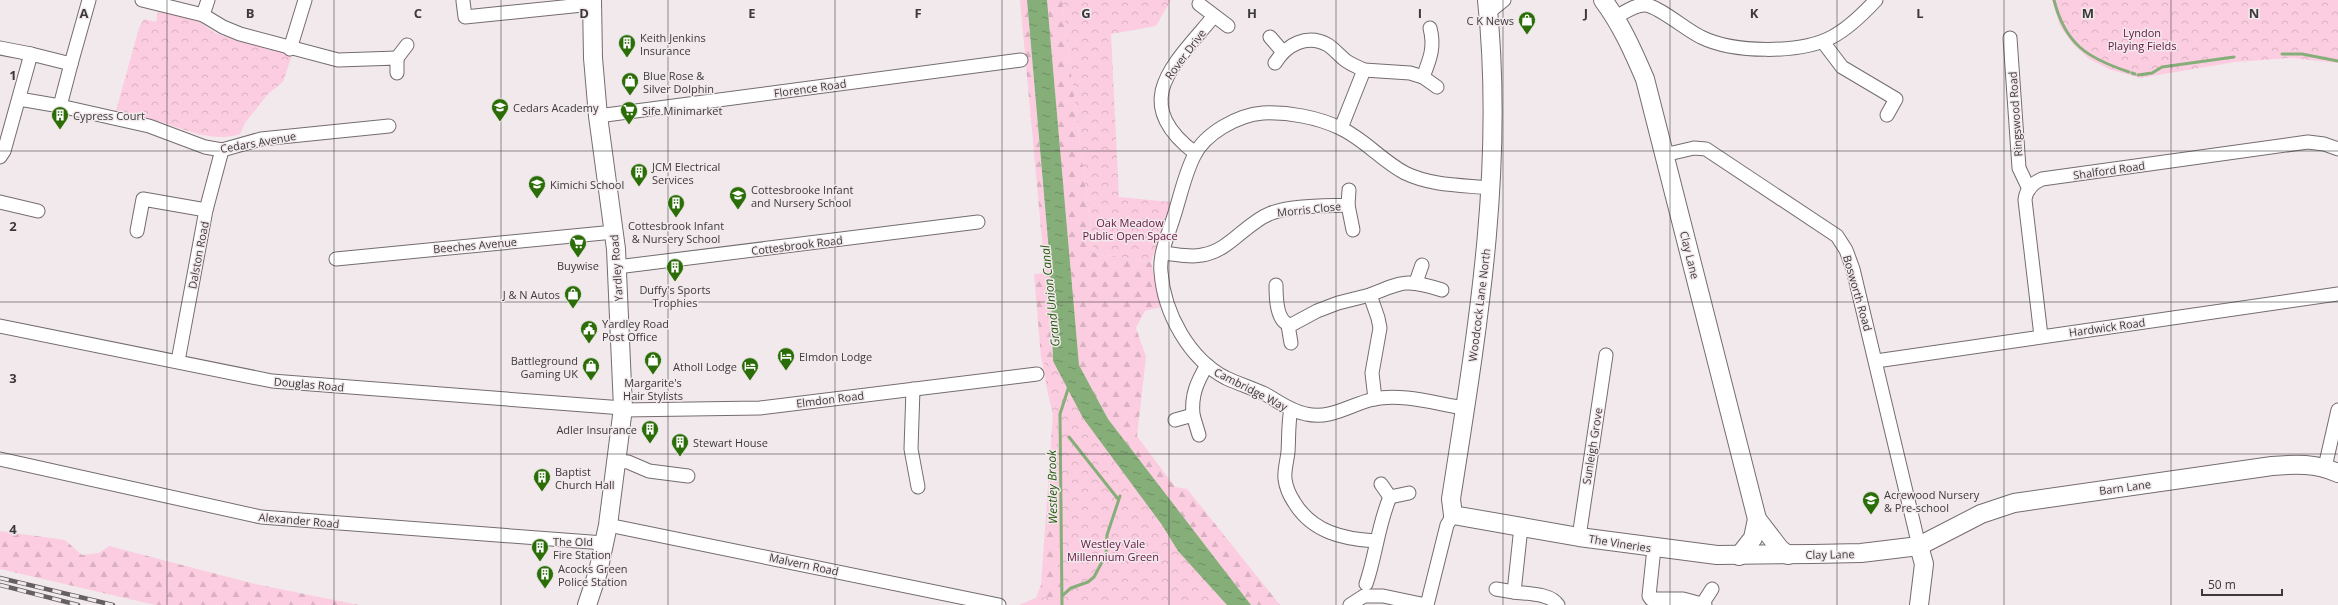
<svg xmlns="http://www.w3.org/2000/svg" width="2338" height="605" viewBox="0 0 2338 605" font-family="'Open Sans',sans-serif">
<defs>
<pattern id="forest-firs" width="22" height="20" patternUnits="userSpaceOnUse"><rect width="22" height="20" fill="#fccde0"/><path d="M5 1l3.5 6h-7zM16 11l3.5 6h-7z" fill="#d9b1c1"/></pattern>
<pattern id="park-crowns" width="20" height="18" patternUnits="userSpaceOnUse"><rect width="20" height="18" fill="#fccde0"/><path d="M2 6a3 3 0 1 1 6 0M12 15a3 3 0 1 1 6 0" fill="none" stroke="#d9b1c1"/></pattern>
<pattern id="water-ripples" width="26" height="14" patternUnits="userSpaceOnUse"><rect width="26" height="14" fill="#85ae79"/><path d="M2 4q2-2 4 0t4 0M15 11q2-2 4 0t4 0" fill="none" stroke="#6e8f64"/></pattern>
</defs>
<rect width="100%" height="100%" fill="#f2e9ec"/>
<g fill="url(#forest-firs)">
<path d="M1020,0H1027L1050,263L1053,361L1178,551L1227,605H1019L1036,598L1041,585L1053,414L1041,357L1034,274L1045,273Z"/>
<path d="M1047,0H1062L1094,253L1151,262L1161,307L1145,311L1136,328L1146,357L1137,436L1175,487L1187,489L1280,605H1251L1108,419L1079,365Z"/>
<path d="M0,531L65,540L82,555L99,553L109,546L255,584L359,605H155L0,569Z"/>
</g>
<g fill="url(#park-crowns)">
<path d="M1062,0H1171L1156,26L1111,34L1119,197L1171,202L1151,262L1094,253Z"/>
<path d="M2052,0H2338V63L2291,58L2235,62L2140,78L2111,70L2089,59L2073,44L2060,26Z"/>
<path d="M158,11L198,21L215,33L239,41L292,55L283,82L268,94L245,123L240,134C213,143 187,130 161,122C146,117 130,115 115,114L139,28L144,19L156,22Z"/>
<path d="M1053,361L1083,418L1162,525L1178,551L1227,605H1019L1036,598L1061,596L1057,513L1056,415L1053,414L1046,385L1044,363Z"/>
</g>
<path fill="url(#water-ripples)" d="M1027,0H1047L1079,365L1108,419L1251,605H1227L1178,551L1162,525L1083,418L1053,361L1050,263Z"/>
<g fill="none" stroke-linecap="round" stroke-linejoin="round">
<g stroke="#85ae79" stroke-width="3">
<path d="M2054,0C2065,44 2087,58 2129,72"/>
<path d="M2282,54H2302L2338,61"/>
<path d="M2132,73L2135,74"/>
<path d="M2138,75L2152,73L2162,67L2234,57"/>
<path d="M1069,437L1118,499"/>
<path d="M1063,595L1071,588L1088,582L1094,577L1102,562L1106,554L1107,535L1120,496"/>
<path d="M1062,605L1060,414L1069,386"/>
</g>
<g stroke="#746c6f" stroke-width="15">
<g id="street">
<path d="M142,0L203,15L223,27L240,34L338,60L397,58V73"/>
<path d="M463,1L465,17L592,4"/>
<path d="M1199,4L1228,26"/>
<path d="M1488,13L1504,0"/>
<path d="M203,15L208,0"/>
<path d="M1616,17C1625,12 1636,4 1646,5C1660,7 1686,30 1701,37C1733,53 1800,54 1832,37C1849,28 1863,14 1876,0"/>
<path d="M1270,37L1282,51"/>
<path d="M2010,38L2019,168L2029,189"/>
<path d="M1823,42L1842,67L1896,99L1887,115"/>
<path d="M0,48L31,54"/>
<path d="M290,49L305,0"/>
<path d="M397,58L407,45"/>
<path d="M1275,63C1286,45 1307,33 1328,45C1334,49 1339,55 1345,60C1350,64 1358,67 1364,70L1341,128"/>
<path d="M71,64L89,0"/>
<path d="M1364,70L1410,73L1423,77C1430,59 1435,47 1430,28"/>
<path d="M1423,77L1437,87"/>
<path d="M60,106L149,126L205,147L222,150L261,139L389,126"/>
<path d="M598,116L1021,60"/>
<path d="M1195,153C1128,102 1174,64 1214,16"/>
<path d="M1664,155L1694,148L1706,149L1837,236L1846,250L1853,269L1919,546"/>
<path d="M0,157L4,151L31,54L71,64L60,106L19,99"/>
<path d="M0,202L38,211"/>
<path d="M1348,205L1353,230"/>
<path d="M137,231L143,199L206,210"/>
<path d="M1163,253C1176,254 1190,258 1202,255C1229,251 1245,224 1269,214C1289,205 1326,206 1348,205L1349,190"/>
<path d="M336,259L614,232"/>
<path d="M617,267L978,222"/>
<path d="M1416,282L1422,265"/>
<path d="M1276,285C1276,296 1276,323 1291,325L1317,311L1338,303L1370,295L1378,318L1380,328L1372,373L1375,399"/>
<path d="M1370,295C1403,281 1408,279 1442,290"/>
<path d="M1288,325L1291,343"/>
<path d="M0,326L272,381L623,408"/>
<path d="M2041,336L2025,200C2026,189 2033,183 2042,179L2308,142L2324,144L2338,149"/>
<path d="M178,361L206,210L222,150"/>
<path d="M1876,361L2338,294"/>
<path d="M913,389L911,449L918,487"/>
<path d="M1465,408C1437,404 1402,393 1374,399C1351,404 1331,420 1306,414C1290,411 1278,401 1265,394C1252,388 1239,384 1226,378C1189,359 1164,313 1161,272C1159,255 1168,235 1173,219C1180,198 1184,176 1194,156C1205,133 1238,115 1263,113C1288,112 1317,117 1340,128C1363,138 1382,161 1405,173C1432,186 1462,185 1491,188"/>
<path d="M1291,409C1288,424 1289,437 1288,452C1287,461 1284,471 1285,479C1286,487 1290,496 1294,502C1312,532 1343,539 1375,541"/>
<path d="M623,410L760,408L1037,374"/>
<path d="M1193,415C1191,395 1197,382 1207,365"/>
<path d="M1175,420L1193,415L1199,435"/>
<path d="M0,459L261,517L604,543"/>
<path d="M617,461L628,462L649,471L688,476"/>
<path d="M2325,467L2338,410"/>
<path d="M1381,484L1390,497L1409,493"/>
<path d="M608,525L999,605"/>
<path d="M1521,527L1514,592C1527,594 1550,593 1558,605"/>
<path d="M1579,537L1606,355"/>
<path d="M1654,548L1649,596L1651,599H1683L1705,605"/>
<path d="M1366,584C1376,555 1378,525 1390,497"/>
<path d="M1496,589L1514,592"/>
<path d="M1703,603L1712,589"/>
<path d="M1350,605L1364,596H1383L1426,605"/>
<path d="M1427,605L1447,525L1453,515"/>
</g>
</g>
<g stroke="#746c6f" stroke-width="20">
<g id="secondary">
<path d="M1487,0C1505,170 1477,332 1451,499L1453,515L1579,537L1717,555L1813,554L1861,553L1919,546L1981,514L2014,503L2272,466C2295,464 2316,463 2338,473"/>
<path d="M1603,0C1621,24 1633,51 1645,79L1757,519L1780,549L1788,555"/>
<path d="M1739,556L1753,538L1757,519"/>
<path d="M587,605L598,572L608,525L623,408L616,249L598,116L593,58L592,0"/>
<path d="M1919,605L1924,564L1919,546"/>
</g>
</g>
<use href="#street" stroke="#fff" stroke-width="13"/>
<use href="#secondary" stroke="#fff" stroke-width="18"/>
<g stroke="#656061" stroke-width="4.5">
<g id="rail">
<path d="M0,578L113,605"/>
<path d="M0,585L78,605"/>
</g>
</g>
<use href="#rail" stroke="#f2e9ec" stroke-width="3" stroke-dasharray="9" stroke-linecap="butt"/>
</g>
<path fill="none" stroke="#3d393a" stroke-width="1" stroke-opacity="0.55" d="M167,0V605M334,0V605M501,0V605M668,0V605M835,0V605M1002,0V605M1169,0V605M1336,0V605M1503,0V605M1670,0V605M1837,0V605M2004,0V605M2171,0V605M0,151H2338M0,302H2338M0,454H2338"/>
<defs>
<g id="shop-pin" transform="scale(0.9)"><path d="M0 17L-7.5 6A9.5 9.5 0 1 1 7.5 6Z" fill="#2b6e08" stroke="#f2e9ec"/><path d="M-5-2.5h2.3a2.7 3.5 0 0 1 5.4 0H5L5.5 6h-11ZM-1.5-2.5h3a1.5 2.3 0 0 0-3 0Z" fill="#fff"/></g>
<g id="building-pin" transform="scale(0.9)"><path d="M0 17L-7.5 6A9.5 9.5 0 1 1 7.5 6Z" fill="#2b6e08" stroke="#f2e9ec"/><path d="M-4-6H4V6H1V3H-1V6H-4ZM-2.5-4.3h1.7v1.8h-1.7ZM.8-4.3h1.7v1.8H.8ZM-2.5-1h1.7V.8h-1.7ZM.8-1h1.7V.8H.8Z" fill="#fff"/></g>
<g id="school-pin" transform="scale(0.9)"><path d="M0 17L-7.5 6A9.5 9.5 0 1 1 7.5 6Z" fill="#2b6e08" stroke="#f2e9ec"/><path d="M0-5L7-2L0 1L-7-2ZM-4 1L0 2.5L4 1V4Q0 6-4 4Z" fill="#fff"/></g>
<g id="supermarket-pin" transform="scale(0.9)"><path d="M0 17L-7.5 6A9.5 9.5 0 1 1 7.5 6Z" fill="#2b6e08" stroke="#f2e9ec"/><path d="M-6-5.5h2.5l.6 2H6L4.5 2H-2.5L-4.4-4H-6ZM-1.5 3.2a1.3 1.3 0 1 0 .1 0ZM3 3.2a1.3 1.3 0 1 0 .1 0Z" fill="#fff"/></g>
<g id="civic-pin" transform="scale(0.9)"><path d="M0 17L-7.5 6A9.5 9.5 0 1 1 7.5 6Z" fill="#2b6e08" stroke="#f2e9ec"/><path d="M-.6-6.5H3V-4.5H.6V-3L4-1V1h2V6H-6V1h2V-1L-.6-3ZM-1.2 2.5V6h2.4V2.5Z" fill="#fff"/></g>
<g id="hotel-pin" transform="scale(0.9)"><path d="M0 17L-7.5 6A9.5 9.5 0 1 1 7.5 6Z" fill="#2b6e08" stroke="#f2e9ec"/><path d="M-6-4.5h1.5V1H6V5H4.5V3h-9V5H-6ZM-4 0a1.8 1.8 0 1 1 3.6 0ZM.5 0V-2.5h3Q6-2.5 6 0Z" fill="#fff"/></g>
</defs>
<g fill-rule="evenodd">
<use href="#shop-pin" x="1527" y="20"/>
<use href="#building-pin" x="627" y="43"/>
<use href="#shop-pin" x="630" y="81"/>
<use href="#school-pin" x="500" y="107"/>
<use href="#supermarket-pin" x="629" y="110"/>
<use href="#building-pin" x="60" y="115"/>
<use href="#building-pin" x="639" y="172"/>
<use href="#school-pin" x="537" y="184"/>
<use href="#school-pin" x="738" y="195"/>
<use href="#building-pin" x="676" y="203"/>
<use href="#supermarket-pin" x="578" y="243"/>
<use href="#building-pin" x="675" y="267"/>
<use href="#shop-pin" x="573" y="294"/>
<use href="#civic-pin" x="589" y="329"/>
<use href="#hotel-pin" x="786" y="356"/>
<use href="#shop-pin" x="653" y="360"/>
<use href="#shop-pin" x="591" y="366"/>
<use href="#hotel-pin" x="750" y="366"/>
<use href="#building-pin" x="650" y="429"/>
<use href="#building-pin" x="680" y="442"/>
<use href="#building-pin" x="542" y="477"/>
<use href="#school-pin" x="1871" y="500"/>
<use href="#building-pin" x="540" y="547"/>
<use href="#building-pin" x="545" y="574"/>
</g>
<g text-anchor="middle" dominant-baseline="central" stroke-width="3" stroke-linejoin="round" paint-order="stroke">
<g font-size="11" fill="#3d393a" stroke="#f2e9ec" text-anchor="start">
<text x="1514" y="20" text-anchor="end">C K News</text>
<text x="640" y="37">Keith Jenkins<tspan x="640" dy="13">Insurance</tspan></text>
<text x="643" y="75">Blue Rose &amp;<tspan x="643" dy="13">Silver Dolphin</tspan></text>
<text x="513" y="107">Cedars Academy</text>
<text x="642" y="110">Sife Minimarket</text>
<text x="73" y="115">Cypress Court</text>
<text x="652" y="166">JCM Electrical<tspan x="652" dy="13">Services</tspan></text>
<text x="550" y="184">Kimichi School</text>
<text x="751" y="189">Cottesbrooke Infant<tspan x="751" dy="13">and Nursery School</tspan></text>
<text x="676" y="225" text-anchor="middle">Cottesbrook Infant<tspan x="676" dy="13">&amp; Nursery School</tspan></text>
<text x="578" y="265" text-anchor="middle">Buywise</text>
<text x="675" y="289" text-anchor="middle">Duffy's Sports<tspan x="675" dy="13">Trophies</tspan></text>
<text x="560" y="294" text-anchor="end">J &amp; N Autos</text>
<text x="602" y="323">Yardley Road<tspan x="602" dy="13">Post Office</tspan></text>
<text x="799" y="356">Elmdon Lodge</text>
<text x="578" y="360" text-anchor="end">Battleground<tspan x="578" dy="13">Gaming UK</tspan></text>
<text x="737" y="366" text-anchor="end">Atholl Lodge</text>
<text x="653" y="382" text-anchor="middle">Margarite's<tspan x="653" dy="13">Hair Stylists</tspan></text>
<text x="637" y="429" text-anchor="end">Adler Insurance</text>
<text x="693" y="442">Stewart House</text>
<text x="555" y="471">Baptist<tspan x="555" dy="13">Church Hall</tspan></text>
<text x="1884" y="494">Acrewood Nursery<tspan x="1884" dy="13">&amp; Pre-school</tspan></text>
<text x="553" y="541">The Old<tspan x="553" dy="13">Fire Station</tspan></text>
<text x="558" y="568">Acocks Green<tspan x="558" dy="13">Police Station</tspan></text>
</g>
<g font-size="11" fill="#631640" stroke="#f2e9ec">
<text x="2142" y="32">Lyndon<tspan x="2142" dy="13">Playing Fields</tspan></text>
<text x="1130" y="222">Oak Meadow<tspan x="1130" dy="13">Public Open Space</tspan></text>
<text x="1113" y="543">Westley Vale<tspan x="1113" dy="13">Millennium Green</tspan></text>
</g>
<g font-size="11" fill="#3d393a" stroke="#f2e9ec">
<text transform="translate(1185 54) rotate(-53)">Rover Drive</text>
<text transform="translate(810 88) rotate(-8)">Florence Road</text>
<text transform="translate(2015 114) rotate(-94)">Ringswood Road</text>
<text transform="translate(258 142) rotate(-10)">Cedars Avenue</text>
<text transform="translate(2109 170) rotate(-8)">Shalford Road</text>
<text transform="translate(1309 209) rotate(-6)">Morris Close</text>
<text transform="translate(475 245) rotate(-5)">Beeches Avenue</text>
<text transform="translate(797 245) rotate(-7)">Cottesbrook Road</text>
<text transform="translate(198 255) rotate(-79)">Dalston Road</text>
<text transform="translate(1690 255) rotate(76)">Clay Lane</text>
<text transform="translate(616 268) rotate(-94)">Yardley Road</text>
<text transform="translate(1858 293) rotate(74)">Bosworth Road</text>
<text transform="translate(1479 305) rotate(-83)">Woodcock Lane North</text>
<text transform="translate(2107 327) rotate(-8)">Hardwick Road</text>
<text transform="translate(309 384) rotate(5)">Douglas Road</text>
<text transform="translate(1251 389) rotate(27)">Cambridge Way</text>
<text transform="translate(830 399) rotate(-7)">Elmdon Road</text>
<text transform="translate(1592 446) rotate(-81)">Sunleigh Grove</text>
<text transform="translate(2125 487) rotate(-8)">Barn Lane</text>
<text transform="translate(299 520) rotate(5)">Alexander Road</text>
<text transform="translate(1620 543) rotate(9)">The Vineries</text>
<text transform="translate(1830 554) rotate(-1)">Clay Lane</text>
<text transform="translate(804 564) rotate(12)">Malvern Road</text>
</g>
<g font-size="12" font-style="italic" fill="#255a0f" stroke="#f2e9ec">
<text transform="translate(1050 296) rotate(-96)">Grand Union Canal</text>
<text transform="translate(1052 487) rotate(-91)">Westley Brook</text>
</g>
</g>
<g font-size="13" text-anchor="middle" font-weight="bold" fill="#3d393a" stroke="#f2e9ec" stroke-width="3" stroke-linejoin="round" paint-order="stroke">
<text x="84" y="18">A</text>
<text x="250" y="18">B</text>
<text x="418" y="18">C</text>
<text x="584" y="18">D</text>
<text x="752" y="18">E</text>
<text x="918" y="18">F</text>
<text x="1086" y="18">G</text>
<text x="1252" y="18">H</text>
<text x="1420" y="18">I</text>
<text x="1586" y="18">J</text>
<text x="1754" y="18">K</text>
<text x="1920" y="18">L</text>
<text x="2088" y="18">M</text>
<text x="2254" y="18">N</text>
<text x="13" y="80">1</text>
<text x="13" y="231">2</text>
<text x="13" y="383">3</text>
<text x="13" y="534">4</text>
</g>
<path d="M2202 589v6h80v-6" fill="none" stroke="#3d393a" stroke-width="2"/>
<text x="2208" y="589" font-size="12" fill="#3d393a" stroke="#f2e9ec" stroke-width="3" paint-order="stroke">50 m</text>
</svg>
